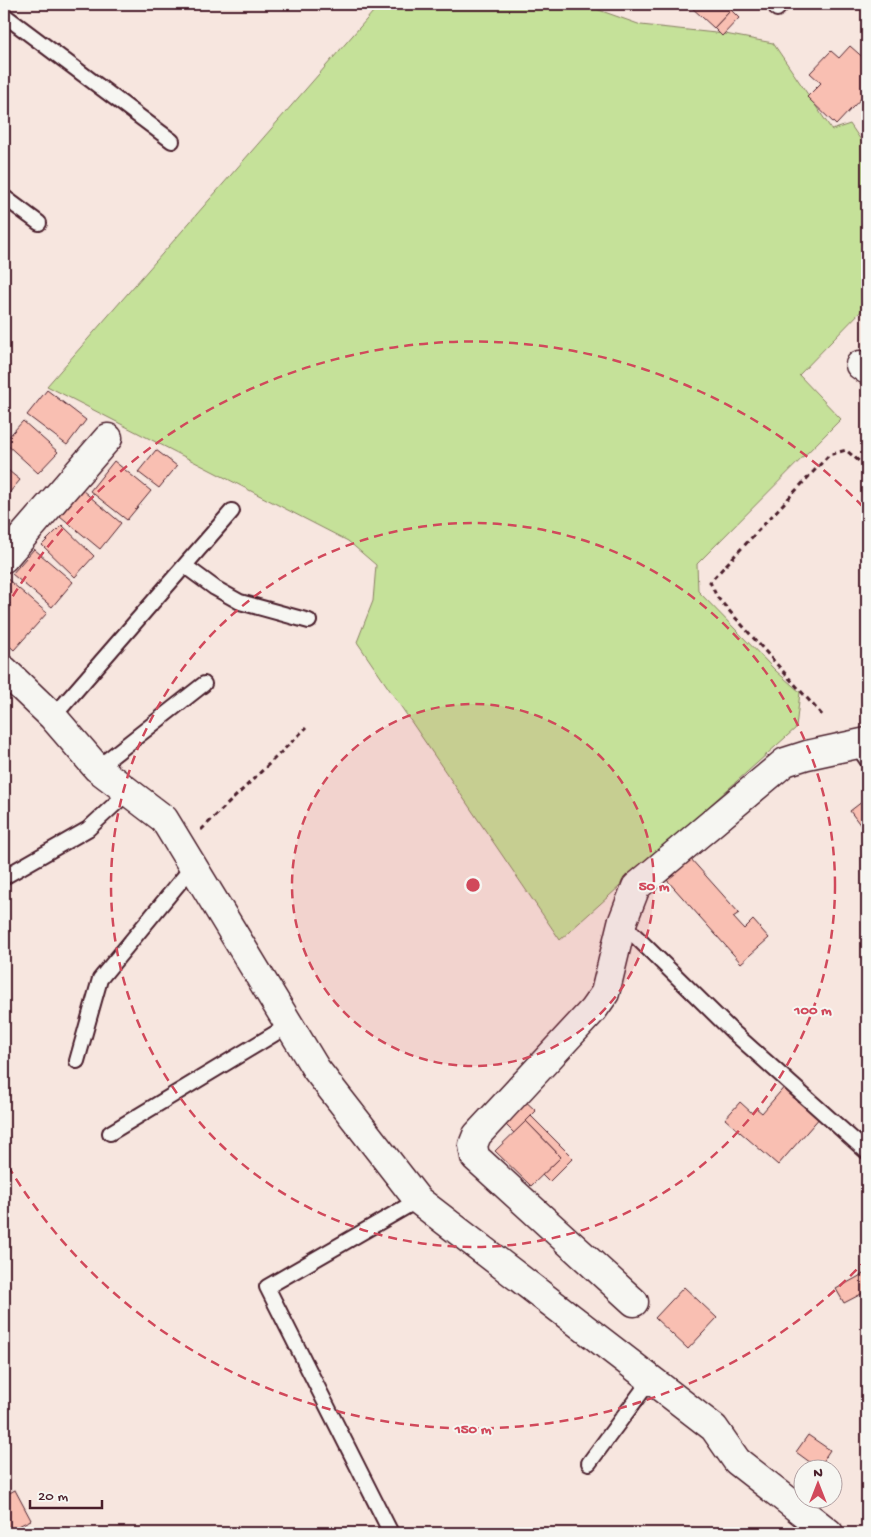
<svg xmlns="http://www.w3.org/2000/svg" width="871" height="1537" viewBox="0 0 871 1537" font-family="'Gochi Hand',sans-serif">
<rect width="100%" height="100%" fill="#f7e6df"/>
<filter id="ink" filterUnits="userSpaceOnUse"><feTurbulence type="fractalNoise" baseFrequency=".02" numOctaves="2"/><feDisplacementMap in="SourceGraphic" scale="10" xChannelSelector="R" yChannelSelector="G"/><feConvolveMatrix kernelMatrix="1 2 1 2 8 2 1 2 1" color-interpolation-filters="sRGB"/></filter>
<g filter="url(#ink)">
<path fill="#c5e199" stroke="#888062" d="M380,4H582L641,25L725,34L773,43L832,130L850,124L867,149V311L864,308L799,375L841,419L697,564L698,591L776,671L800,692L796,728L560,940L357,642L373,601L376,565L348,541L47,386Z"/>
<g fill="#f9bfb2" stroke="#4a1f2b">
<path d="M693,4H737L714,28L690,6Z"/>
<path d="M731,10L739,18L722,36L714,28Z"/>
<path d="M850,46L867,61L863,69L867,72V92L836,125L807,97L821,83L810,73L831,51L839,58Z"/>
<path d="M47,390L86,420L67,445L27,415Z"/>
<path d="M23,421L58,452L38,473L4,442Z"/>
<path d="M156,450L177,466L159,488L138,472Z"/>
<path d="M114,461L151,491L127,520L90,491Z"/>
<path d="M4,467L20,480L4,499Z"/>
<path d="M82,490L121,523L100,549L60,516Z"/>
<path d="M62,525L94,556L75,577L42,545Z"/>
<path d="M34,549L73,582L52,607L12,574Z"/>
<path d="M4,576L47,613L14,650L4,641Z"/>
<path d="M867,798V834L850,811Z"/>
<path d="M690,858L739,913L733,917L744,929L753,920L769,938L741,963L666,879Z"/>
<path d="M786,1085L821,1116L778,1165L725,1119L740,1102L752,1113L756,1108L762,1113Z"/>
<path d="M521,1097L536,1111L514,1133L500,1119Z"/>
<path d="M531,1116L573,1158L549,1182L542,1175L561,1157L526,1121Z"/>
<path d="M526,1121L561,1157L531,1186L495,1151Z"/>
<path d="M865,1273L867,1291L844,1303L836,1289Z"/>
<path d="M684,1287L717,1318L688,1349L655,1318Z"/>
<path d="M808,1435L830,1450L818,1468L796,1452Z"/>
<path d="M15,1490L31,1520L4,1533V1496Z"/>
</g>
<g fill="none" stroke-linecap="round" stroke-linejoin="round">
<g stroke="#4a1f2b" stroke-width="18">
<g id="lane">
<path d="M777,9L782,4"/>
<path d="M4,15L172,141"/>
<path d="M4,197L39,223"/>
<path d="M185,566L215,588L240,602L309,621"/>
<path d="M53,717L232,511"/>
<path d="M856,744L867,760"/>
<path d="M97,768L204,684"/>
<path d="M4,877L88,829L128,792"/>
<path d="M622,923L733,1032L867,1152"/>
<path d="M77,1061L100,979L193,866"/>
<path d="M110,1133L289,1025"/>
<path d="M589,1463L651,1379"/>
<path d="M391,1533L267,1287L418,1200"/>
</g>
</g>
<g stroke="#4a1f2b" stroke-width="31">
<g id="street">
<path d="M860,365L867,370"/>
<path d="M4,558L108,438"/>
<path d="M4,670L53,717L97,768L164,819L316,1069L418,1200L714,1428L737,1461L829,1533"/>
<path d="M634,1302L475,1157L473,1145L477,1135L593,1010L605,993L622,923L636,887L785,762L807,755L867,742"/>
</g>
</g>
<g stroke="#4a1f2b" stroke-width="3" stroke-dasharray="5 4" stroke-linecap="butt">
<path d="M822,715L717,597L710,582L829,455L846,450L867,468"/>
<path d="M201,830L306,728"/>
</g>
<use href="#lane" stroke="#f6f6f2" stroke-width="14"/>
<use href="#street" stroke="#f6f6f2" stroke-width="28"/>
</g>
</g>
<circle cx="473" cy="885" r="181" fill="#d1495b" fill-opacity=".12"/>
<g fill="none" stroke="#d1495b" stroke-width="2.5" stroke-dasharray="9 6">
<circle cx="473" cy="885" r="181"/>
<circle cx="473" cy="885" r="362"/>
<path d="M867 1259A543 543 0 0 1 5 1161M5 609A543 543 0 0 1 867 511"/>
</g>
<circle cx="473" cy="885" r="8" fill="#d1495b" stroke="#f6f6f2" stroke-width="2.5"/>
<g font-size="15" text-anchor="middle" font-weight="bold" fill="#d1495b" stroke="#f6f6f2" stroke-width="4" stroke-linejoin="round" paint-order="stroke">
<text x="654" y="890">50 m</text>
<text x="813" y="1014">100 m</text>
<text x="473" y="1433">150 m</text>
</g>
<rect width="871" height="1537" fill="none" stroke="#f6f6f2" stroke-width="20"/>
<rect x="10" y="10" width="851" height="1517" fill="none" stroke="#4a1f2b" stroke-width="2" filter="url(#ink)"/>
<g transform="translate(818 1484)"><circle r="24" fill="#f6f6f2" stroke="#b1a0a2"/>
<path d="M0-4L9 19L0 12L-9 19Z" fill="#d1495b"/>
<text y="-8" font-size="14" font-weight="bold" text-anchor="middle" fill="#4a1f2b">N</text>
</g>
<path d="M30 1500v8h72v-8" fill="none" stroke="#4a1f2b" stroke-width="2.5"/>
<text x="38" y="1500" font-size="15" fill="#4a1f2b" stroke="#f6f6f2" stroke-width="4" paint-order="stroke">20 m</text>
</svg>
